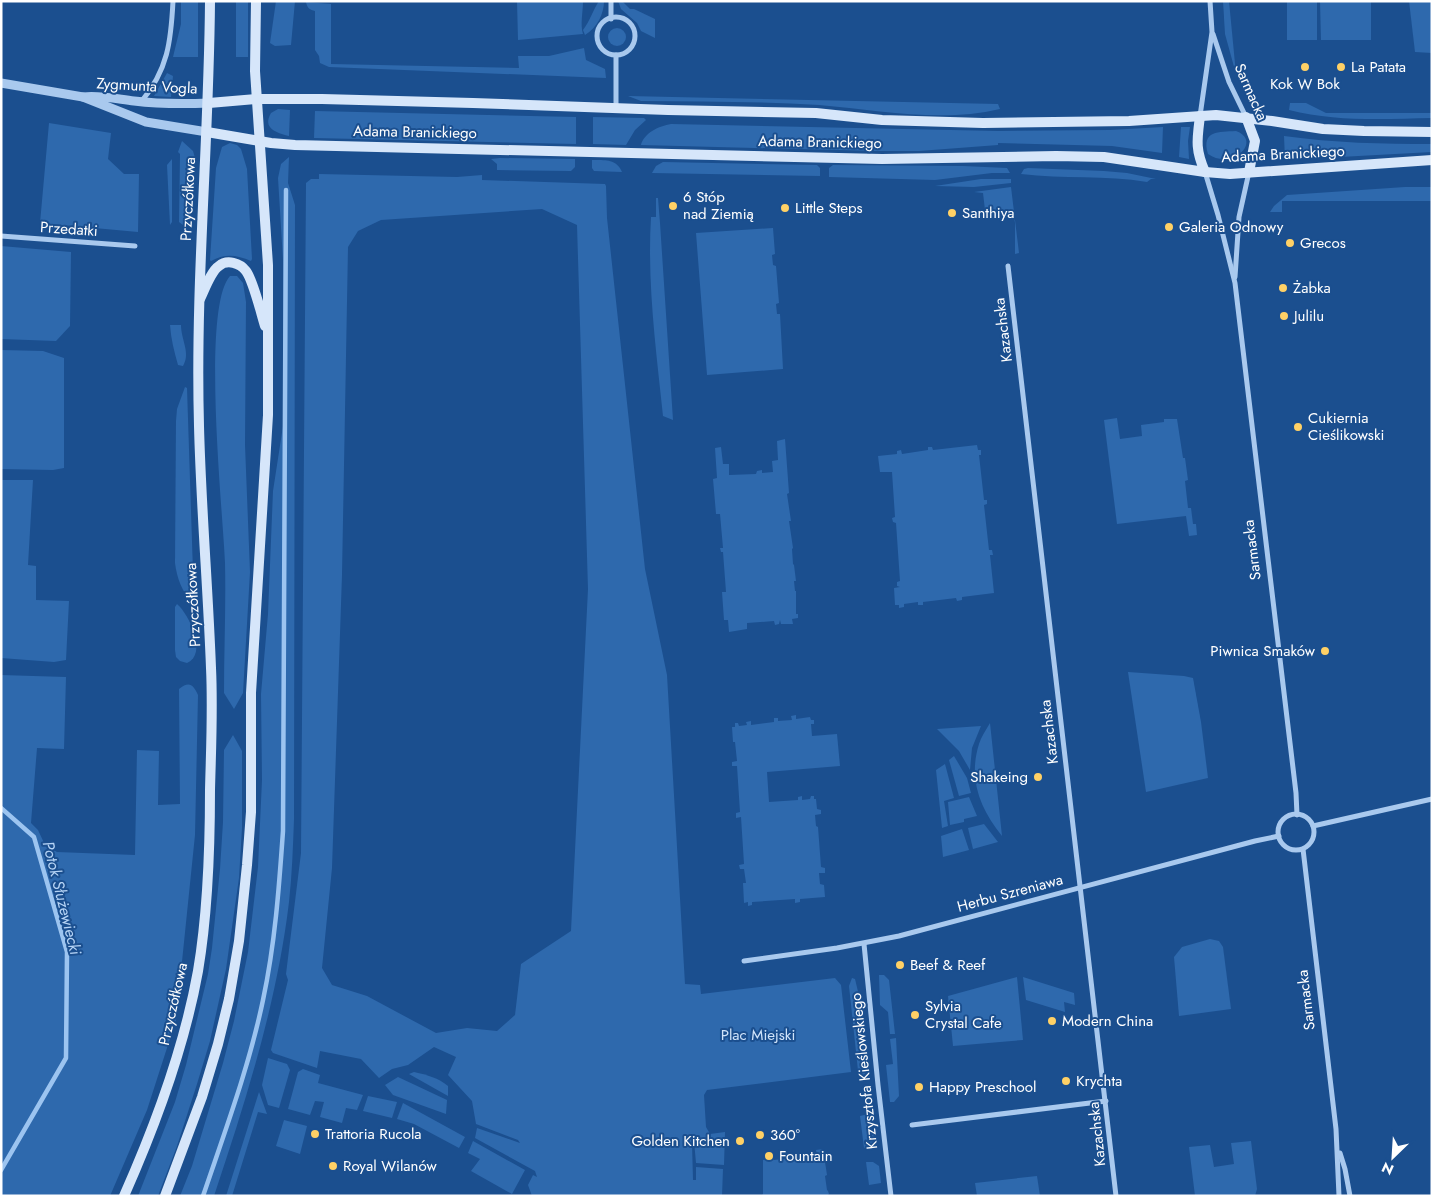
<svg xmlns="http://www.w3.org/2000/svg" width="1433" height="1197" viewBox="0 0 1433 1197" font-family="Jost,sans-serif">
<rect width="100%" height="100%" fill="#1b4f8f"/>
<g fill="#2e69ad" fill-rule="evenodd">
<path d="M181,1H198V57H173L181,24Z"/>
<rect x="236" y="1" width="12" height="56"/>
<path d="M276,1H295L291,45L275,46L270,43Z"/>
<path d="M517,1H583C583,13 580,24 583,34L518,40Z"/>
<path d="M604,1C604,14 597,28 585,35L583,30C590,21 593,10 599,1Z"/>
<path d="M618,1H622L630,9H634L655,19V38L641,31L637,23L621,9Z"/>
<path d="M1223,1H1229L1236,74L1225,34Z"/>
<rect x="1287" y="1" width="30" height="39"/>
<path d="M1320,1H1371V40H1321Z"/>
<path d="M1409,1H1432V53L1415,52Z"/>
<path d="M306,2L331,4V64L519,68L518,56H549L584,48L586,60L605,69L606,78L329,67L320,63L319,56L315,50V11C310,10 307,8 306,2Z"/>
<circle cx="617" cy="37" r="9"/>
<path d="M167,73L173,76L171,97L154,96Z"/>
<path d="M628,96L998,104L1000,109C941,123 879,110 819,105C760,101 700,102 641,101Z"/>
<path d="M1290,103H1306L1326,113H1432V118C1384,119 1336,122 1289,110Z"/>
<path d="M278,109L290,110L289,136C276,133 262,128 271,113Z"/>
<path d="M315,111L576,117V144L314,138Z"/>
<path d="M593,117L644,118L646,120L635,130L626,145L593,144Z"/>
<path d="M49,123L111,133L108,159L124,174H139L138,232L40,223Z"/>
<path d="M671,124L998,131L1110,130L1163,127L1162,153L1112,146L998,143V145L919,151H877L641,145C644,133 659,126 671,124Z"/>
<path d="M1181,127H1190L1188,141L1189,159L1179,157Z"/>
<path d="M1236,131C1263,141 1232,171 1208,154C1201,130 1219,132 1236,131Z"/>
<path d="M1284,136C1334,143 1382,144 1432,144V152L1285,160Z"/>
<path d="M182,141L193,151L195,158L183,225L179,222L180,154L178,152Z"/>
<path d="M230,143L237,145L241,149L247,169L252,259L251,261C237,255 225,253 211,261L210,260L216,168L222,147Z"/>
<path d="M289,157L288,183L295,205L294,819C293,847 292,875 289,902C277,1003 246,1100 214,1196H180L192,1166L223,1063L234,1021L248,952L258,867L262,780L261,694L268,614L273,491L283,426V260L278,178L281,164Z"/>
<path d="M500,158L575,159V167L571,171L497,170V164L491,159Z"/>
<path d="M172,159V222L170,225L167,165Z"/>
<path d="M592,160C605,160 617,159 622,172L594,171L592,168Z"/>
<path d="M663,162L817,165L820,168V176L652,173L656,166Z"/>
<path d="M833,165L963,166L1007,168L1010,173H992L935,180L829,177V168Z"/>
<path d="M1028,168L1104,171L1127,173L1156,179H1151L1147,182C1106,175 1063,179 1021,174L1024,169Z"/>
<path d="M319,174L457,177L482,175V180L605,184L606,186L607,218L645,569L667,675L685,984L700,985L701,994L835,978L841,985L851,1072L707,1090L704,1095L706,1127L710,1134L725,1132L724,1165L696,1163L694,1141L692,1143L693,1180H696V1167L723,1169L722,1196H532L528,1185L533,1175L537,1177L535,1171L475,1138L477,1128L520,1143L518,1140L476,1124L472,1101L448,1075L456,1057L434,1047L408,1065L392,1069L379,1078L361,1059L320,1051L317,1068L273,1053L271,1050L288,980L286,974L301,853L306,183L311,179H319ZM542,209L577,225L588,589L571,931L521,964L515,1015L497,1031L467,1028L436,1033L367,996L332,985L322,968L332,868L342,575L348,247L358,231L381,220Z"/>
<path d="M981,179H1011V183L974,187L935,186Z"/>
<path d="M1011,187L1019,253L1015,254V223L1013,210H985L983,193L974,192Z"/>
<path d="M1405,187H1432V201H1282V212H1270L1274,206L1287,195Z"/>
<path d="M656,198H658L660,223L673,420L663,416C656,349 647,283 651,217H656Z"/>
<path d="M773,228L775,254L772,255L773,265L776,266L779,303L776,304L777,314H780L783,369L707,375L696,233Z"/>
<path d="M1,246L71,252L70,326L56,341L1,339Z"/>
<path d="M230,276H237L243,283L246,302L245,445L250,572L243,693L234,709L224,693C224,650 226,606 225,563C223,513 201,308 230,276Z"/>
<path d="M170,325H181C181,340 191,353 183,366L178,365C174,351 171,339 170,325Z"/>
<path d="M1,350L43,351L64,358V468L53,470L1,469Z"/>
<path d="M185,387L187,388L194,603H192C182,591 177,579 175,563L176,421L177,409Z"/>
<path d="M1117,418L1120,439L1142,436L1141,425L1164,422V419H1177L1183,458H1185L1188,480L1185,481L1188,508H1191L1193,524H1196L1197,535L1189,536L1186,516L1117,524L1104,420Z"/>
<path d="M785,439L789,493L787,494L791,521H789L793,548L792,549L793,564L794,565L796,581H794L795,591H796V614H798V618L792,619L793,624H781L780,620L779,624L775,625L774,621L747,623V629L729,632L728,620H724L722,592H726L723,552H721L720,548H723L720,514H716L713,479L717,478L715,448L721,447L723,464H729V475L756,474L757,471L762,470V473L773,472L772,461L778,460L777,441Z"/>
<path d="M977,445L978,450H981V455H979L984,500H987V504L984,505L989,550H992L993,555H990L994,593L962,597V600L957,601L956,598L923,602V605H918V602L904,604V607L899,608V605H895L894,588L900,587L897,586V582L900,581L896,523L893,522L892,518L895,517L892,472H880L878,456L897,454V451L901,450L902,454L928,450V447H932L933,450Z"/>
<path d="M1,480H33L28,565L36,566V600L69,601L66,660L54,662L1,658Z"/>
<path d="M177,604C189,614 208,654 187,663L180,661L176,657L175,650V607Z"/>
<path d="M1128,672L1184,676L1193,678L1201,722L1208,778L1146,792Z"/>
<path d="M1,675L66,677L64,749L37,748L31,823L38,830L45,845L57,852L135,855L137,750L159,751L158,805L180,804L179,689C189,681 193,684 198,695L195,835L176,1020L147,1110L110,1196H1Z"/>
<path d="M796,715V719L810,717L811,720H814V724H811L812,736L837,734L840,766L767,772L769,802L798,800V797L802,796V800L810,799L811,796H814V799H816L817,809L821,810V814L815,815L816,826L818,827L821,867L825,868V873H819L820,884L824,885L825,897L800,899V902L795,903V899L752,902V905L748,906V902L744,903L743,883H746L744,869H740L739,865L744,864L741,817L736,818V813L740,812L737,766H732V762L737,761L735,742H733L732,727H735V723H738L739,726L747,725L746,722L751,721V725L774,722V718H778V721L792,720L791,716Z"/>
<path d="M990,723L1002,836C980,809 968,779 979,744C981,737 986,730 990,723Z"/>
<path d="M981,726L972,748L970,770L959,751L937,729Z"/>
<path d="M233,735L242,751V828L239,878L226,969L210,1041L197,1084L177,1146L158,1196H138L175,1102L186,1065L208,974L212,948L220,869L223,822L224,750Z"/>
<path d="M954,756L967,778L971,793L959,796L949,760Z"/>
<path d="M945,764L954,798L944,801L948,826L942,828L936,770Z"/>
<path d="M969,797L977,816L964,819V822L950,825L948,802Z"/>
<path d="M984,824L998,842L973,849L968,828Z"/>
<path d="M962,829L969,850L943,857L941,836Z"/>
<path d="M1210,939L1219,941L1223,947L1231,1009L1179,1016L1174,957L1182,947Z"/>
<path d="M879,975H884L889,980L895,1034H890L888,1012L880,1005Z"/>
<path d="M1017,977L1023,1040L953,1046L948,996Z"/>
<path d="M1023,977L1074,993L1075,1005L1064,1002L1065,1012L1026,1000Z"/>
<path d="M852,978L855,979L861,1004L868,1069L866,1076L859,1080L849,986Z"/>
<path d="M896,1038L899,1096L894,1102H890L886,1065L893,1064L890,1039Z"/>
<path d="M268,1058L287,1064L290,1070L279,1108L268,1105L262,1085Z"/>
<path d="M303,1069L320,1075L318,1083L363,1095L357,1110L346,1108L342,1123L320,1117L324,1102L315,1101L310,1115L288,1109L298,1072Z"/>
<path d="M414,1072C428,1075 438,1078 448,1086V1096L409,1074Z"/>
<path d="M398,1077L447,1100L446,1114L393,1095L385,1085Z"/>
<path d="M259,1092L267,1114L258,1112L232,1196H226Z"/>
<path d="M368,1096L397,1102L392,1118L363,1111Z"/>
<path d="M403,1103L465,1137L459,1148L414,1124L397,1119Z"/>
<path d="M873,1113L875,1143L871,1147L864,1148L860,1116Z"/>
<path d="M284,1120L307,1126L300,1154L276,1146Z"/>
<path d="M473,1141L525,1170L512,1194L471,1171L480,1159L468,1153Z"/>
<path d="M1251,1141L1257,1189L1255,1196H1195L1189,1147L1210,1145L1214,1167L1234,1164L1231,1143Z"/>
<path d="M823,1149L827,1175L825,1176L827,1190L828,1191L829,1194L827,1196H761L763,1194V1160L773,1158L774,1160L817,1155L816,1150Z"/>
<path d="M866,1162H873L879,1166L881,1183L869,1185Z"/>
<path d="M1037,1176L1040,1196H977L975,1183Z"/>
</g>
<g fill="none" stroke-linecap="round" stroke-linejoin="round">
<g stroke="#9cc4f0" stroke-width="4.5">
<path d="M1,808L34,837L67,952L66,1058L1,1170"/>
<path d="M203,1196C225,1131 249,1067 263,1000C275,944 279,888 283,831L286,190"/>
</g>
<g stroke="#a9c9ee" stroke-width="5">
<circle cx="616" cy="36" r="19"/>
<path d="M611,19V1"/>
<path d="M1213,34L1229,82L1246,117"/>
<path d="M616,55V107"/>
<path d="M141,102C168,70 171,41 173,1"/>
<path d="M1200,116L1212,32L1210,1"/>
<path d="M1205,172L1218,215L1235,283L1296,793L1297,815"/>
<path d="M1,236L135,246"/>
<path d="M1008,266L1116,1196"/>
<path d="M1235,277L1239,217L1249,172"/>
<circle cx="1296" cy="832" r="18"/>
<path d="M1313,826L1432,799"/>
<path d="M1303,849L1336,1129L1339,1196"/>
<path d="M864,944L878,1085L891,1196"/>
<path d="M744,961L837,948L899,936L1255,841L1279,836"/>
<path d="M912,1125L1106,1101"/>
<path d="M1340,1153L1345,1169L1350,1196"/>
</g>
<g stroke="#a9c9ee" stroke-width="9">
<path d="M1,83L83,97C100,95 117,99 134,101C159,104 184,104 209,103"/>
<path d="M83,97L146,122L207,132"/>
</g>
<g stroke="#d6e6fa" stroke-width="10">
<path d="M209,103L257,99H322L473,103L668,110L816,113L882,120L983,123L1129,121L1216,115L1272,121L1323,129L1364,131L1432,132"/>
<path d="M1200,116C1197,140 1195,149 1205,172"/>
<path d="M1246,117L1255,141L1249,172"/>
<path d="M207,132L271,143L295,145L882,159L1056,156L1104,157L1205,172L1230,174L1432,160"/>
<path d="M200,299C204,291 211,271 219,266C227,259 240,263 246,271C253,280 261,313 265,326"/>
<path d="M124,1196C156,1124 184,1049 198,971C208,912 210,850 210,790C211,749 213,709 211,668C208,588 201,507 199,426C195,284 209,143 210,1"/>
<path d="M165,1196L202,1097L218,1044L229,999L239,941L247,865L251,812V693L268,415V265L255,71L256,1"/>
</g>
</g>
<g fill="#ffd166" stroke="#1b4f8f" stroke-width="2">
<circle cx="1305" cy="67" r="5"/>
<circle cx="1341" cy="67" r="5"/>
<circle cx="673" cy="206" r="5"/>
<circle cx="785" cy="208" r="5"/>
<circle cx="952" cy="213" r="5"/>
<circle cx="1169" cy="227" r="5"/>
<circle cx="1290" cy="243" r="5"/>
<circle cx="1283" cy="288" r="5"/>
<circle cx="1284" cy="316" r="5"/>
<circle cx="1298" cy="427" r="5"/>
<circle cx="1325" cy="651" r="5"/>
<circle cx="1038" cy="777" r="5"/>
<circle cx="900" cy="965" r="5"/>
<circle cx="915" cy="1015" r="5"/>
<circle cx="1052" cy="1021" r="5"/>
<circle cx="1066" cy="1081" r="5"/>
<circle cx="919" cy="1087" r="5"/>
<circle cx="315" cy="1134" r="5"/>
<circle cx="760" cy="1135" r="5"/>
<circle cx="740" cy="1141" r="5"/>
<circle cx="769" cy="1156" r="5"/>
<circle cx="333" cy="1166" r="5"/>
</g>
<g text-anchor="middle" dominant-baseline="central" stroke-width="4" stroke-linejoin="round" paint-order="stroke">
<g font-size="15" fill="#fff" stroke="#1b4f8f" text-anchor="start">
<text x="1351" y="67">La Patata</text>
<text x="1305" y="84" text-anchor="middle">Kok W Bok</text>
<text x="683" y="197">6 Stóp<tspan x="683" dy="17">nad Ziemią</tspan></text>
<text x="795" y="208">Little Steps</text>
<text x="962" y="213">Santhiya</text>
<text x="1179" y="227">Galeria Odnowy</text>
<text x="1300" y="243">Grecos</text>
<text x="1293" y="288">Żabka</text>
<text x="1294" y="316">Julilu</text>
<text x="1308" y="418">Cukiernia<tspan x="1308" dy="17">Cieślikowski</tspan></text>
<text x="1315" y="651" text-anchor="end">Piwnica Smaków</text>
<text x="1028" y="777" text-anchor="end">Shakeing</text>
<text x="910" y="965">Beef &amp; Reef</text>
<text x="925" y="1006">Sylvia<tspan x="925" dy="17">Crystal Cafe</tspan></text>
<text x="1062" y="1021">Modern China</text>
<text x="1076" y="1081">Krychta</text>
<text x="929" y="1087">Happy Preschool</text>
<text x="325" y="1134">Trattoria Rucola</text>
<text x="770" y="1135">360°</text>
<text x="730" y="1141" text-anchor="end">Golden Kitchen</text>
<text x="779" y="1156">Fountain</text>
<text x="343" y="1166">Royal Wilanów</text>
</g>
<g font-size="15" fill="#fff" stroke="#1b4f8f">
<text transform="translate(147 86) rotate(3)">Zygmunta Vogla</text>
<text transform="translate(1251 92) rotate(66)">Sarmacka</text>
<text transform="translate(415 132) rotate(1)">Adama Branickiego</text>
<text transform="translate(820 142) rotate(1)">Adama Branickiego</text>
<text transform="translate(1283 154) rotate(-3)">Adama Branickiego</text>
<text transform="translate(188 199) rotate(-87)">Przyczółkowa</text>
<text transform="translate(69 229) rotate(4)">Przedatki</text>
<text transform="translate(1003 330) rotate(-97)">Kazachska</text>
<text transform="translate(1252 550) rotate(-97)">Sarmacka</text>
<text transform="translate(193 605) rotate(-93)">Przyczółkowa</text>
<text transform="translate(1049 732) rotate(-97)">Kazachska</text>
<text transform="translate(1010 893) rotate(-15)">Herbu Szreniawa</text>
<text transform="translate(1306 1000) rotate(-97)">Sarmacka</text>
<text transform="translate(173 1004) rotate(-77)">Przyczółkowa</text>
<text transform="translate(864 1071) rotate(-96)">Krzysztofa Kieślowskiego</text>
<text transform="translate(1097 1134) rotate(-96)">Kazachska</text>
</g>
<g font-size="15" fill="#cfe3fa" stroke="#1b4f8f">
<text x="758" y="1035">Plac Miejski</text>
</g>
<g font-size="16" font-style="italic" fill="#b5d3f5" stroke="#1b4f8f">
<text transform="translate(62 898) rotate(76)">Potok Służewiecki</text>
</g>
</g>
<rect width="1433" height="1197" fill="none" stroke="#ffffff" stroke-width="5"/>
<g transform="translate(1393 1157) rotate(205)" stroke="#1b4f8f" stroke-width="4" paint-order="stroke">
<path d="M0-4L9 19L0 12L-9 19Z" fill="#ffffff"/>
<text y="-8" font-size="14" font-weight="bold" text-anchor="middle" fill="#ffffff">N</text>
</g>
</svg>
